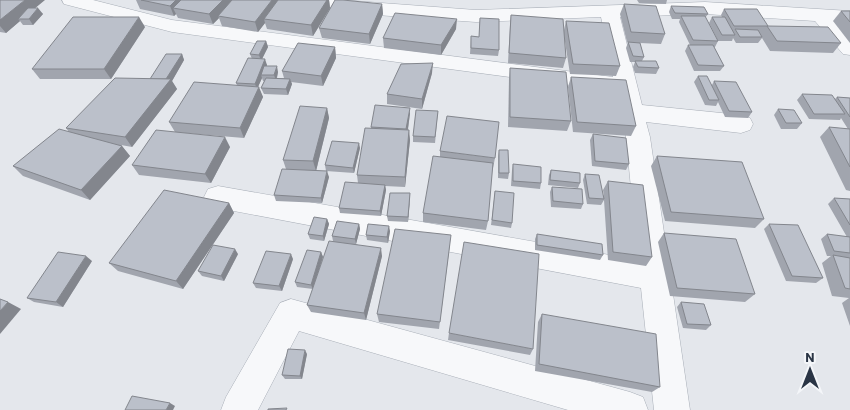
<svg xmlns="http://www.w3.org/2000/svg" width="850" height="410" viewBox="0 0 850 410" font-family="Barlow,sans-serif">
<rect width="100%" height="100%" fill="#e4e7ec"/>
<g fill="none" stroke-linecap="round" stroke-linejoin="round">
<g stroke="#a8aeb7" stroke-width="1">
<g id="minor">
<path d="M62,0H93L172,20L613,77L601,17L476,22L348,13L301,4L299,0H341L476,10L705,2L850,11V23L838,22L850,36V55L843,54L815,21L705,14L620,17L642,105L741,115L750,118L753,124L750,130L741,133L646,122L650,137L690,410H654L641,288L218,208L208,205L204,197L208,189L218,186L638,260L626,137L615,87L607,90L172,32L64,4Z"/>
<path d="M291,299L630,392L643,397L648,410H568L299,331L258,410H221L226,397L280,303Z"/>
</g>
</g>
<use href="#minor" fill="#f7f8fa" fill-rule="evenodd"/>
</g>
<g fill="#a1a5ae">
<path d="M0,0L35,8L43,14L33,25H23L20,21L6,33L0,32Z"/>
<path d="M136,0H329L330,8L382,4L383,14L370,44L322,38L319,28L329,10L313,36L267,29L265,23L258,32L222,26L219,18L213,24L178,18L176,14L174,16L140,9Z"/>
<path d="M637,0H667L666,4L639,3Z"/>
<path d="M624,4L665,34L661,44L640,43L644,57L642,61L659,68L656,74L635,73L633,67L635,62H630L626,48L628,42H627L620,14Z"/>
<path d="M671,6L708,14L705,18L718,41L715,47H714L724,66L720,71H694L685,51L688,45H690L679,22L680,19H672L669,12Z"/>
<path d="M724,9L768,26L841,43L833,53L770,51L762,38L758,43H736L733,38L732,41H718L709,23L712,17H722L721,15Z"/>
<path d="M841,11H850V43L833,21Z"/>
<path d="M511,15L564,30L566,21L620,66L616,76L570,74L564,35L566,58L563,68L508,63L510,25Z"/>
<path d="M480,18L499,50L498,56L470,54L471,36L479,37Z"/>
<path d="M145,27L111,79H40L32,69Z"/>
<path d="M456,29L441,55L384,48L383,38Z"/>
<path d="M266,41L268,47L262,59L267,65V66L278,72L277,78H284L282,71L335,47L336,58L323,86L291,82L292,84L288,95L264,94L261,88L264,81H263L262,78L258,87L263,97L244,138L184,133L230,147L211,183L139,175L132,165L175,132L169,122L237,85L236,83L252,59L250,54Z"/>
<path d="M182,54L184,60L172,81L177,89L132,147L121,145L130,156L90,200L23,176L13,166L69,132L66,128L150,79Z"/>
<path d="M510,68L571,121L567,131L508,127L509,78Z"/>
<path d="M432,73L422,109L387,104V94Z"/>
<path d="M698,76L712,85L714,81L752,112L748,118L725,117L718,102L716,106L705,105L694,82Z"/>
<path d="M571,77L636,126L631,136L573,132L568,87Z"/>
<path d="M802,94L835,99L837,97L850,98V191L846,190L820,137L829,127L848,129L841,118L840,120L809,119L797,100Z"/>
<path d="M327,108L329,118L316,171L329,177L322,203L276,201L274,195L286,169L283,160Z"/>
<path d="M778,109L802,123L797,129H781L774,115Z"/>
<path d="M438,111L435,143L413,142V136Z"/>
<path d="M410,113L408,130L410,140L405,187L385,186L386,190L381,216L340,213L339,208L358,183L357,175L371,127Z"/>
<path d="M593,134L629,164L626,170L592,166L590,140Z"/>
<path d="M360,148L354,173L326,171L325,165Z"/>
<path d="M499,150L509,173L508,179L498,178V156Z"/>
<path d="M440,151L495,158L493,168H492L488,221L486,230L423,222V213L440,157Z"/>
<path d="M657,156L764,219L755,228L665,221L651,166Z"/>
<path d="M513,164L541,183L540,189L511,186L512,170Z"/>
<path d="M551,170L580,183L578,188L548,185L549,175Z"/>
<path d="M585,174L604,196L603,190L608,181L652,257L646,266L608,260L604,200L601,205L587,204L583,180Z"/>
<path d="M552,187L583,204L581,209L551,207L550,192Z"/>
<path d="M495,191L512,223L511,228L491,225Z"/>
<path d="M410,193L408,222L388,221L387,216Z"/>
<path d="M834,198L850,199V326L842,303L849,298L832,296L822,263L831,256H827L821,239L827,234L847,237L828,204Z"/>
<path d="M229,203L234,213L183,289L118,271L109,263Z"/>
<path d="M327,219L329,224L324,241L310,239L308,234Z"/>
<path d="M359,224L360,229L356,244L382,256L366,320L311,312L307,305L333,241L332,236Z"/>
<path d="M769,224L823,278L816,283L786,281L764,229Z"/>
<path d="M390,231L388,243L367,240L366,235Z"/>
<path d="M664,233L755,294L745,302L670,296L658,242Z"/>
<path d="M537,234L603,255L600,260L535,250V239Z"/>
<path d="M450,244L439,329L379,322L377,314Z"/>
<path d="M321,252L323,257L313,289L297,287L295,282Z"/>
<path d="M238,254L224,281L202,276L198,271Z"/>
<path d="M293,259L282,291L256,288L253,283Z"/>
<path d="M92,261L63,307L34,302L27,298Z"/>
<path d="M681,302L711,325L706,330L683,328L677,307Z"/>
<path d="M542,314L660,387L652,392L535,371L538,322Z"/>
<path d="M449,333L533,349L530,355L448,340Z"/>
<path d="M307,354L302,379H285L282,375Z"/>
</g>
<g fill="#83868d">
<path d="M25,0H45L22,19H18L20,21L6,33L0,26V20Z"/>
<path d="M176,0H191L173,8L176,14L174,16L170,6Z"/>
<path d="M223,0H236L218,16L219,18L213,24L209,14Z"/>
<path d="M272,0H280L264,19L265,23L258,32L255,22Z"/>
<path d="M327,0H329L330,8L313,36L311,25Z"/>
<path d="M382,4L383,14L370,44L369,34Z"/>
<path d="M38,8L43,14L33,25L29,19Z"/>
<path d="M139,17L145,27L111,79L104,69Z"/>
<path d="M457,19L456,29L441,55V45Z"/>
<path d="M266,41L268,47L261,61L259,55Z"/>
<path d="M335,47L336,58L323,86L321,76Z"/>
<path d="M182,54L184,60L172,81L177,89L132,147L125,137L166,79Z"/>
<path d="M265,59L267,65L263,75H261L262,78L257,89L255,84Z"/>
<path d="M433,63L432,73L422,109V99Z"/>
<path d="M277,66L278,72L276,81L274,75Z"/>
<path d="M290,79L292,84L288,95L286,89Z"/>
<path d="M259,87L263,97L244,138L240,128Z"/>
<path d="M327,108L329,118L316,171L313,161Z"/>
<path d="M410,108V113L407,135L406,129Z"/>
<path d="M409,130L410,140L405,187V177Z"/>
<path d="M225,137L230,147L211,183L205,174Z"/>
<path d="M359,143L360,148L354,173L353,168Z"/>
<path d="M122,146L130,156L90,200L81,190Z"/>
<path d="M327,171L329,177L322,203L321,198Z"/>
<path d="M385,185L386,190L381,216L380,211Z"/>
<path d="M410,193V199L408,222V217Z"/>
<path d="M229,203L234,213L183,289L176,281Z"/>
<path d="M327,219L329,224L324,241L323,236Z"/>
<path d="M359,224L360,229L356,244L355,239Z"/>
<path d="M389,226L390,231L388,243L387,237Z"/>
<path d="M381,248L382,256L366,320L364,313Z"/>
<path d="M235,249L238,254L224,281L221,276Z"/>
<path d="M321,252L323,257L313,289L311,285Z"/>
<path d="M291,254L293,259L282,291L279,286Z"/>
<path d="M86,256L92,261L63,307L56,302Z"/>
<path d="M8,302L21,309L0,334V311Z"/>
<path d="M305,350L307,354L302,379L300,376Z"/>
<path d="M170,403L175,406L173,410H166Z"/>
</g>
<g fill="#bbc0ca" stroke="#83868d">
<path d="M0,0H25L0,20Z"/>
<path d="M141,0H176L170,6Z"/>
<path d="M181,0H223L209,14L173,8Z"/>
<path d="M232,0H272L255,22L218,16Z"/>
<path d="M278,0H327L311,25L264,19Z"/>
<path d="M335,0H343L382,4L369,34L319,28Z"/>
<path d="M624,4L656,6L665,34L631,32Z"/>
<path d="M671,6L704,7L708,14L675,13Z"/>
<path d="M28,8H38L29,19H18Z"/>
<path d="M724,9H757L768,26H734Z"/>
<path d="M841,11H850V22Z"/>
<path d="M395,13L457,19L441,45L383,38Z"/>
<path d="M511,15L563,19L566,58L509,53Z"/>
<path d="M681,16H705L718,41L693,40Z"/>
<path d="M73,17H139L104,69H32Z"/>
<path d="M712,17H725L735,35H722Z"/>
<path d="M480,18L499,19V50L471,48V36L479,37Z"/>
<path d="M566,21L609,23L620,66L573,64Z"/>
<path d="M767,26L828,27L841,43L777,41Z"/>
<path d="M735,29L758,30L762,37H740Z"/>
<path d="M257,41H266L259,55L250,54Z"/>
<path d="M628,42L640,43L644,57L633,56Z"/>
<path d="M298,43L335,47L321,76L282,71Z"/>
<path d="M688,45H713L724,66L698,65Z"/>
<path d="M166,54H182L166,79H150Z"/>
<path d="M248,58L265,59L255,84L236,83Z"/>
<path d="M635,61H656L659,68L638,67Z"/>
<path d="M433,63L422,99L387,94L401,64Z"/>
<path d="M264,66H277L274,75H261Z"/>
<path d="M510,68L566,72L571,121L510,117Z"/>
<path d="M698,76H707L719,100H709Z"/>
<path d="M571,77L626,80L636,126L577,122Z"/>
<path d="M115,78L171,79L125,137L66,128Z"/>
<path d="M266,78L290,79L286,89L261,88Z"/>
<path d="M714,81L736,82L752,112L729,111Z"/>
<path d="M194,82L259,87L240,128L169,122Z"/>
<path d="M802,94L832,95L845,114H814Z"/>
<path d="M837,97L850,98V117Z"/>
<path d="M375,105L410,108L406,129L371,127Z"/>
<path d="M300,106L327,108L313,161L283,160Z"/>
<path d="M778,109L794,110L802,123H786Z"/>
<path d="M416,110L438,111L435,137L413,136Z"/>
<path d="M447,116L499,122L495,158L440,151Z"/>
<path d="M829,127L850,129V167Z"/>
<path d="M365,128L409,130L405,177L357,175Z"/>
<path d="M59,129L122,146L81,190L13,166Z"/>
<path d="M156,130L225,137L205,174L132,165Z"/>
<path d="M593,134L626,138L629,164L595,161Z"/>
<path d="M332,141L359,143L353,168L325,165Z"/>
<path d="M499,150H508L509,173H499Z"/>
<path d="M433,156L493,163L488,221L423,213Z"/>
<path d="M657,156L742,162L764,219L671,212Z"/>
<path d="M513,164L541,167V183L513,181Z"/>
<path d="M282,169L327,171L321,198L274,195Z"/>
<path d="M551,170L580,173V183L550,180Z"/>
<path d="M585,174L599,175L604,199L589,198Z"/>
<path d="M608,181L643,185L652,257L613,252Z"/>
<path d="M345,182L385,185L380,211L339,208Z"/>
<path d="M552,187L582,189L583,204L553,201Z"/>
<path d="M164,190L229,203L176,281L109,263Z"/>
<path d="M495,191L514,193L512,223L492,220Z"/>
<path d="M390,193H410L408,217L387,216Z"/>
<path d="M834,198L850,199V225Z"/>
<path d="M314,217L327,219L323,236L308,234Z"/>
<path d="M337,221L359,224L355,239L332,236Z"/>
<path d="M368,224L389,226L387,237L366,235Z"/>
<path d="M769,224L798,225L823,278L792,276Z"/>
<path d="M395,229L451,235L440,322L377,314Z"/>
<path d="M664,233L736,239L755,294L677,288Z"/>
<path d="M537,234L602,244L603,255L537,245Z"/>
<path d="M827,234L850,237V253L834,251Z"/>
<path d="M329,241L381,248L364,313L307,305Z"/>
<path d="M464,242L539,254L533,349L449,333Z"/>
<path d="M213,245L235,249L221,276L198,271Z"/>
<path d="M307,250L321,252L311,285L295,282Z"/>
<path d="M266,251L291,254L279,286L253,283Z"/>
<path d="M58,252L86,256L56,302L27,298Z"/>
<path d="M833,255L850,258V289L845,288Z"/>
<path d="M0,299L8,302L0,311Z"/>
<path d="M681,302L704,304L711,325L687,324Z"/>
<path d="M542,314L656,334L660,387L539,364Z"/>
<path d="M288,349L305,350L300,376L282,375Z"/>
<path d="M132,396L170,403L166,410H125Z"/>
<path d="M287,408L286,410H268V409Z"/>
</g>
<g transform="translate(810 370)" stroke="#f4f6f9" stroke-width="4" paint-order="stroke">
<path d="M0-4L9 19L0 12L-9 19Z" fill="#2a3545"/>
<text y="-8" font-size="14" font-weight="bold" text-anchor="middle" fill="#2a3545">N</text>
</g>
</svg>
